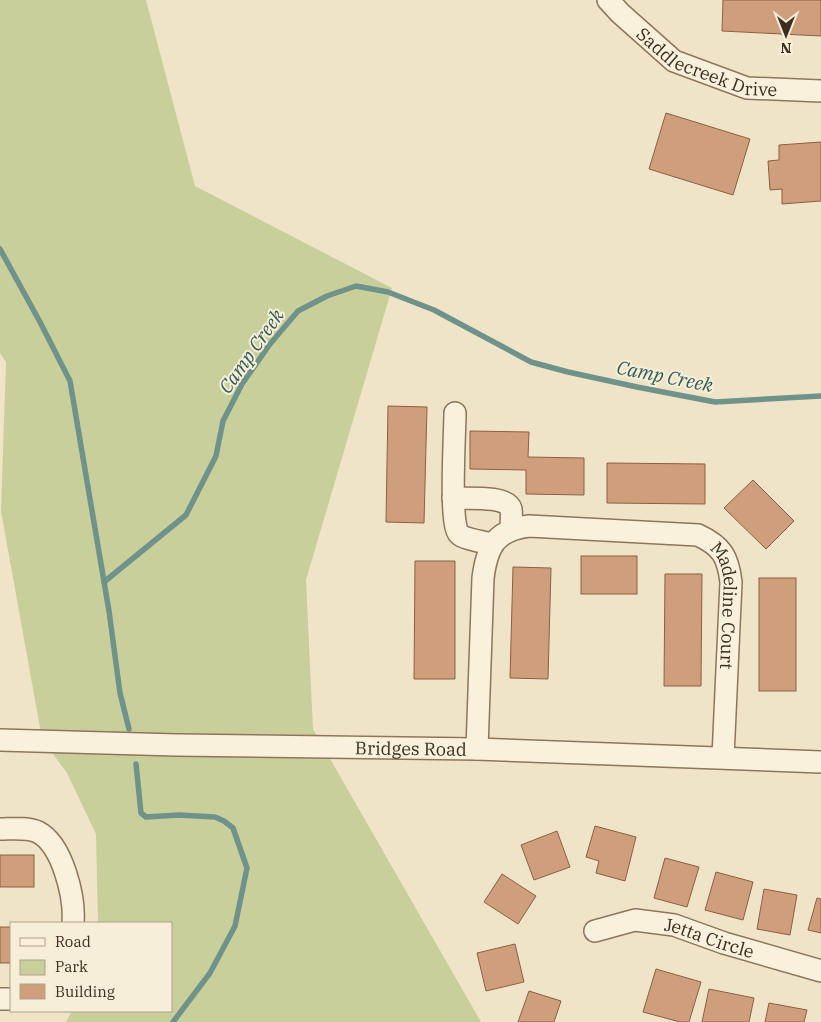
<svg xmlns="http://www.w3.org/2000/svg" width="821" height="1022" viewBox="0 0 821 1022" font-family="'IBM Plex Serif',serif">
<rect width="100%" height="100%" fill="#f0e4c8"/>
<path fill="#c9cf9b" d="M0,0H146L195,186L392,288L306,580L313,729L481,1022H66L72,1011H171V923H98L96,834L67,773L42,739L1,511L6,362L0,353Z"/>
<g fill="none" stroke-linecap="round" stroke-linejoin="round">
<g stroke="#6f938a" stroke-width="5.5">
<path d="M0,249L40,322L70,381L109,611L120,693L129,729"/>
<path d="M104,582L186,515L216,456L223,421L242,384L270,344L298,311L327,296L356,286L388,292L434,310L531,362L568,372L637,387L715,402L821,396"/>
<path d="M136,764L141,813L146,817L179,815L215,817L224,821L233,828L247,868L235,926L210,973L173,1022"/>
</g>
</g>
<g fill="#cf9f7d" stroke="#8d5f41">
<path d="M723,0H821V36L722,31Z"/>
<path d="M666,113L750,139L733,195L649,169Z"/>
<path d="M821,142V201L782,204V189L770,190L768,161L779,160V145Z"/>
<path d="M388,406L427,407L424,523L386,522Z"/>
<path d="M470,431L529,432L528,457L584,458V495L526,494V470L470,469Z"/>
<path d="M607,463L705,464V504L607,503Z"/>
<path d="M753,480L794,521L766,549L724,508Z"/>
<rect x="581" y="556" width="56" height="38"/>
<path d="M415,561H455V679H414Z"/>
<path d="M513,567L551,568L548,679L510,678Z"/>
<path d="M665,574H702L701,686H664Z"/>
<rect x="759" y="578" width="37" height="113"/>
<path d="M595,826L636,837L625,881L596,873L599,861L586,857Z"/>
<path d="M557,831L570,867L534,880L521,845Z"/>
<rect x="0" y="855" width="34" height="32"/>
<path d="M665,858L699,867L687,907L654,898Z"/>
<path d="M716,872L753,882L743,920L705,910Z"/>
<path d="M502,874L536,896L518,924L484,902Z"/>
<path d="M764,889L797,895L790,935L757,929Z"/>
<path d="M817,898L821,899V933L808,930Z"/>
<rect x="0" y="927" width="11" height="36"/>
<path d="M515,944L524,982L486,991L477,953Z"/>
<path d="M656,969L701,982L689,1022H680L643,1012Z"/>
<path d="M709,989L754,998L749,1022H702Z"/>
<path d="M529,991L561,1001L554,1022H518Z"/>
<path d="M769,1003L807,1010L804,1022H765Z"/>
</g>
<g fill="none" stroke-linecap="round" stroke-linejoin="round">
<g stroke="#8d765c" stroke-width="24">
<g id="minor">
<path id="s1" d="M608,0L620,13L674,61L747,88L821,91"/>
<path d="M455,413C455,431 449,526 459,534C464,539 484,542 492,544"/>
<path d="M453,498C466,499 507,495 511,509C512,515 511,524 511,530"/>
<path id="s2" d="M0,740L176,745L477,749L821,762"/>
<path id="s3" d="M477,749L483,578C487,546 496,530 529,526L698,535C722,546 728,557 731,582L723,757"/>
<path d="M0,829C12,829 27,827 38,832C63,845 75,898 73,923"/>
<path id="s4" d="M595,931L635,920L674,925L724,943L821,971"/>
<path d="M0,999H11"/>
</g>
</g>
<use href="#minor" stroke="#faf1dc" stroke-width="21"/>
</g>
<g text-anchor="middle" dominant-baseline="central" stroke-width="4" stroke-linejoin="round" paint-order="stroke">
<g font-size="18" fill="#3d2e20" stroke="#f7eed8">
<text stroke="none"><textPath href="#s1" startOffset="121">Saddlecreek Drive</textPath></text>
<text stroke="none"><textPath href="#s3" startOffset="501">Madeline Court</textPath></text>
<text stroke="none"><textPath href="#s2" startOffset="411">Bridges Road</textPath></text>
<text stroke="none"><textPath href="#s4" startOffset="118">Jetta Circle</textPath></text>
</g>
<g font-size="19" font-style="italic" fill="#2f5d5a" stroke="#f7eed8">
<text transform="translate(251 351) rotate(-55)">Camp Creek</text>
<text transform="translate(665 376) rotate(11)">Camp Creek</text>
</g>
</g>
<rect x="10" y="922" width="162" height="90" fill="#f7eed8" stroke="#ada18e"/>
<rect x="20" y="938" width="25" height="8" fill="#faf1dc" stroke="#ada18e"/>
<text x="55" y="947" font-size="15" fill="#3d2e20">Road</text>
<rect x="20" y="960" width="25" height="15" fill="#c9cf9b" stroke="#ada18e"/>
<text x="55" y="972" font-size="15" fill="#3d2e20">Park</text>
<rect x="20" y="984" width="25" height="15" fill="#cf9f7d" stroke="#ada18e"/>
<text x="55" y="997" font-size="15" fill="#3d2e20">Building</text>
<g transform="translate(786 35) rotate(180)" stroke="#f7eed8" stroke-width="4" paint-order="stroke">
<path d="M0-4L9 19L0 12L-9 19Z" fill="#3d2e20"/>
<text y="-8" font-size="14" font-weight="bold" text-anchor="middle" fill="#3d2e20">N</text>
</g>
</svg>
